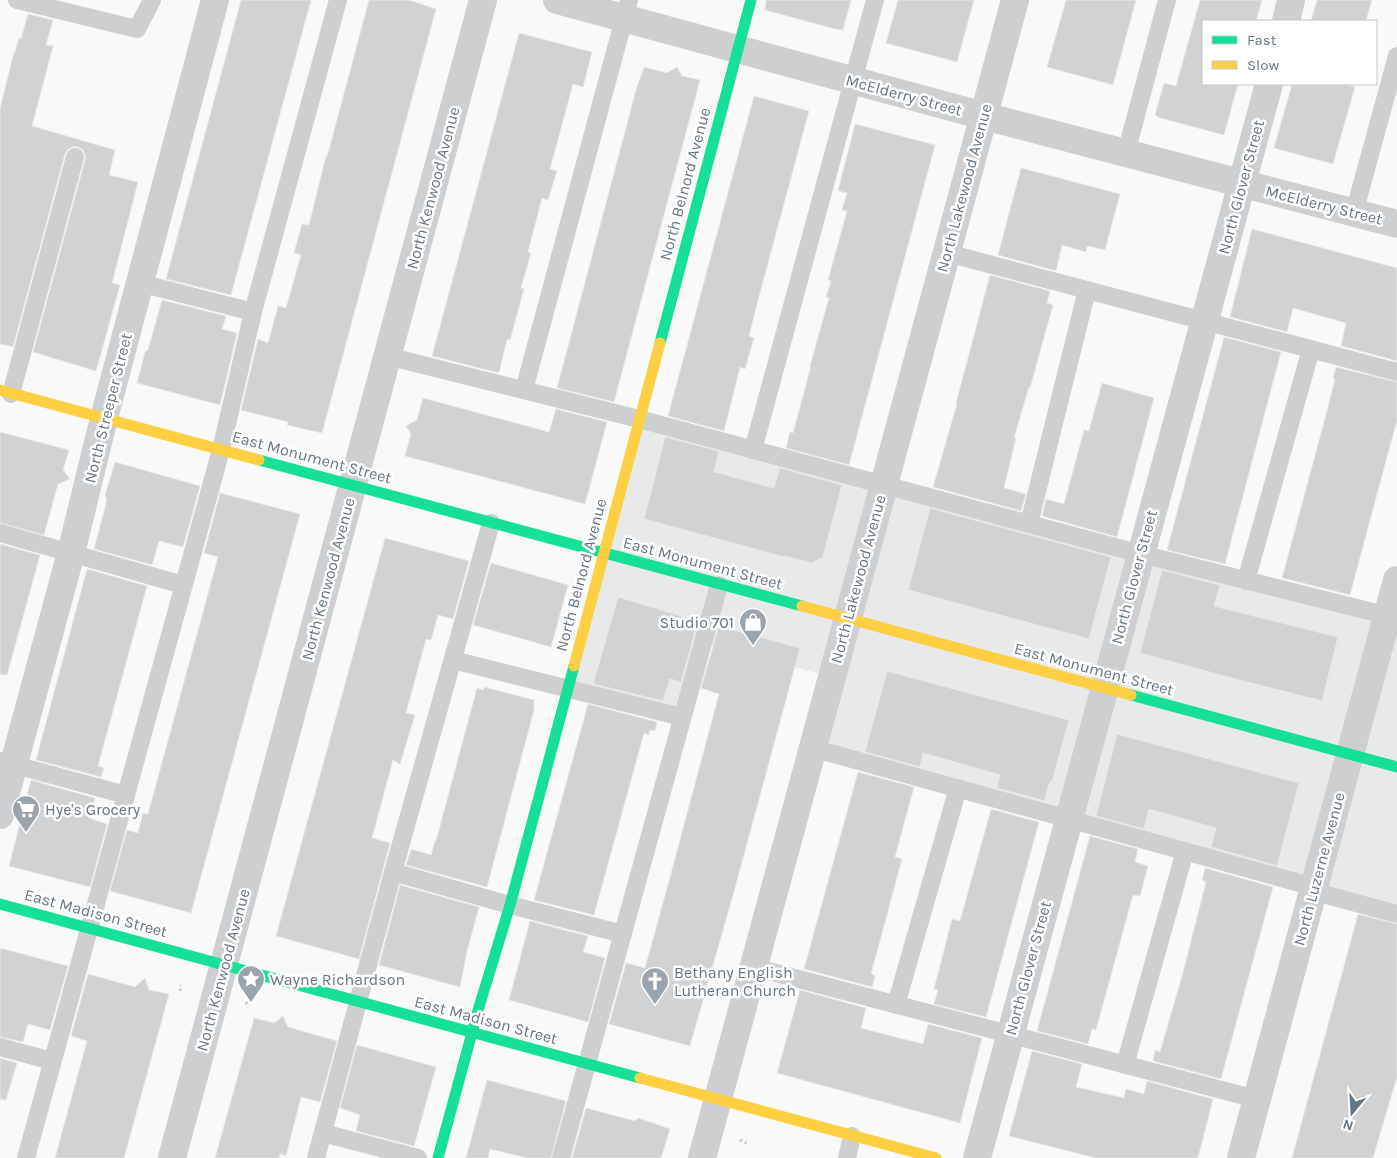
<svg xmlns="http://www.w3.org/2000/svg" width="1397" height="1158" viewBox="0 0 1397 1158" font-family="Karla,sans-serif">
<rect width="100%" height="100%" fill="#f9f9f9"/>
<path fill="#e8e9e9" d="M639,419L1397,617V909L812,748L835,678L705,643L682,717L568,687Z"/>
<g fill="#d0d2d3" stroke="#e8e8e8">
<path d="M241,0H311L231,295L166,279Z"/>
<path d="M369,0H409L436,9L322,433L287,425L288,422L241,410L258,339L268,343L278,306L286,308L301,255L294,253L302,224L309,225L326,156L327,157Z"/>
<path d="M766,0H851L843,30L835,29L765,10Z"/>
<path d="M898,0H974L957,62L886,43Z"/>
<path d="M1066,0H1136L1113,85L1047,67Z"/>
<path d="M1200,0H1262L1256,21H1203V84H1238L1224,135L1160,118L1155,115L1164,83L1176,86Z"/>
<path d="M1317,0H1372L1366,21H1311Z"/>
<path d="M28,14L53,20L46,45L53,46L32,126L115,150L109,175L138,182L112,283L120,285L96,371L33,352L85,160V154L83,150L78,147H72L67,150L65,154L13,347L0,344V109L14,52H15L19,38L21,39Z"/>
<path d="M519,33L592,52L583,87L573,84L550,169L557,171L548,200L542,198L528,252L531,253L521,288L524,289L510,340L507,339L499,373L432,356Z"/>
<path d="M644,67L667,73L677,67L682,76L700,80L614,402L557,388L636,90Z"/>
<path d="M1292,84H1341L1355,87L1333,164L1274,148Z"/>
<path d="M754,96L809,111L757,304L749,336L754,338L745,369L740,367L724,431L668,416Z"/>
<path d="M855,124L935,145L849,465L786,448L790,432L793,433L811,366H810L829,298L826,297L831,281L828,280L847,211L842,210L847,193L838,191Z"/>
<path d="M1021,168L1120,194L1105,250L1087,246L1086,252L1062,245L1056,271L998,255Z"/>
<path d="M1252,229L1397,268V361L1341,346L1346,323L1293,308L1287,332L1230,317Z"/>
<path d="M990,275L1050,291L1047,303L1053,305L1030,388L1029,387L1014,438H1016L1004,488L1026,494L1021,511L933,487L957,404L956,403Z"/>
<path d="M162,300L226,316L222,329L237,333L220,405L137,383L145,352L148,350Z"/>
<path d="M1224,337L1281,352L1225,564L1167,550Z"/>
<path d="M1336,367L1397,382V420L1350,595L1282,578L1328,407L1335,379L1333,378Z"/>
<path d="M1102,383L1154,398L1117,537L1042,516L1046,499L1064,504L1084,430L1089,431Z"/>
<path d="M423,398L549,432L556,409L607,422L585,504L405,456L411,434L406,426L417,420Z"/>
<path d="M0,432L69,450L63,470L70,479L58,484L44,535L0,523Z"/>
<path d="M665,437L719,451L714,472L729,475V476L774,488L780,468L842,485L823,557L812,563L784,556V557L644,519Z"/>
<path d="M115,462L200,486L183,547L159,541L152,565L94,549L107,500L105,495Z"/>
<path d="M220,493L300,514L191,913L110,891L127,830L138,833L143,813L148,814L218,557L204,553Z"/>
<path d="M930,508L1111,557L1089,639L908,590Z"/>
<path d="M385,538L469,561L453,619L438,615L431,640L426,639L406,713L415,715L400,764L393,760L372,838L390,843L359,959L276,936Z"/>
<path d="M0,544L40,555L7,675L0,674Z"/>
<path d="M491,563L568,585L551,647L473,625Z"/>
<path d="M87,569L147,586L98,766L104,768L101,777L36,760Z"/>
<path d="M1162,570L1220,585L1214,606L1338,637L1322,701L1239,680L1140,653Z"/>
<path d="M618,597L698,621L681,682L670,679L663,701L593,684Z"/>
<path d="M719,626L800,648L735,888L690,1046L609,1024L626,963L645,968L669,881L719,694L701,688Z"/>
<path d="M887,671L1069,720L1052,782L1051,781L1048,787L1045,801L997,788L1000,775L923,753L920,767L865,752Z"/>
<path d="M484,687L534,700V710L487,887L406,865L411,849L431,855L435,841H436L477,688L483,690Z"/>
<path d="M588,704L657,722L655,731L650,730L649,735L644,733L594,915L534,900Z"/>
<path d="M1117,734L1299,783L1277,866L1211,847L1216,828L1149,809L1144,829L1096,816Z"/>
<path d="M858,772L914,787L895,857L902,859L871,974L875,976L872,987L804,969Z"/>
<path d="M31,780L95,798L89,818L107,824L90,887L9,866Z"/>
<path d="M991,809L1039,822L986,1017L934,1004L938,990L934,989L952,919L960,921Z"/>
<path d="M1090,836L1138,849L1135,862L1148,866L1140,896L1133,895L1096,1030L1092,1029L1088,1044L1037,1031Z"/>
<path d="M1205,868L1273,887L1221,1079L1153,1061L1155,1050L1160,1052L1184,969L1206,882L1202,880Z"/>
<path d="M400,885L479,907L467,951L460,987L379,965Z"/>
<path d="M1358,914L1397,924V1077L1373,1158H1292Z"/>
<path d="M530,921L588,936L583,952L605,958L588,1022L509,1000Z"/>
<path d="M0,948L68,966L50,1030L28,1024L23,1042L0,1037Z"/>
<path d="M88,974L135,987L145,978L149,990L169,994L124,1158H55L87,1041L71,1036Z"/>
<path d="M800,990L866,1008L861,1028L887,1035L923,1044L928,1024L982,1038L960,1123L777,1073Z"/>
<path d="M283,1016L288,1027L337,1041L320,1102L301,1097L286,1156L280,1154L279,1158H215L254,1018L274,1023Z"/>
<path d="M357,1045L436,1067L414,1146L356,1131L360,1115L340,1108Z"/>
<path d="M1032,1051L1082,1064L1076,1087L1124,1098L1126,1089L1144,1094L1147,1081L1213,1099L1198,1158H1096L1009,1136Z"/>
<path d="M0,1058L17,1063L6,1100L0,1099Z"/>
<path d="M487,1080L566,1101L551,1158H527L490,1149L488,1158H466Z"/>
<path d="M586,1108L635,1121L638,1118L670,1129L661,1158H572Z"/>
</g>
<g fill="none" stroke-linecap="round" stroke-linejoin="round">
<g stroke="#cbcccd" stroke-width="3" stroke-dasharray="2.5 2.5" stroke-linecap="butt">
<path d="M180,991L181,985"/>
<path d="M246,1002L248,1007"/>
<path d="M740,1140L748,1144"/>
</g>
<g stroke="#cecfd0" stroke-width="18">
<path d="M17,0L137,29L152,0"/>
<path d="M1126,153L1167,0"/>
<path d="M1354,213L1397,56"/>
<path d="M947,253L1397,372"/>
<path d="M140,283L253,312"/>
<path d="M387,356L639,419L1141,554L1397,618"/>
<path d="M524,390L629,0"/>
<path d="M11,394L75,157"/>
<path d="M753,450L875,0"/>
<path d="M1029,524L1087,290"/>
<path d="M0,533L183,585"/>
<path d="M1246,581L1311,349"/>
<path d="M453,660L682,717"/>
<path d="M812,748L1314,887"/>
<path d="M0,761L126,795"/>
<path d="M393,872L510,905L623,934"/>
<path d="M1312,891L1397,914"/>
<path d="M753,967L1256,1099"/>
<path d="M896,1005L958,788"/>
<path d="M0,1047L52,1061"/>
<path d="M1125,1065L1185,851"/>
<path d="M323,1133L418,1158"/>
<path d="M26,1158L221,450L253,312L338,0"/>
<path d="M316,1158L393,872L491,523"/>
<path d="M561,1158L719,585"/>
<path d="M847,1158L852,1136"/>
</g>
<g stroke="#cecfd0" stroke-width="28">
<path d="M557,0L984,116L1397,224"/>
<path d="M1286,21L1291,0"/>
<path d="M0,815L71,553L104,418L215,0"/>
<path d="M172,1158L483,0"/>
<path d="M702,1158L1015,0"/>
<path d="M977,1158L1269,84"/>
<path d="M1241,1158L1397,580"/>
</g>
<g stroke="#16e098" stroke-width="11">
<path d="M660,343L751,0"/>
<path d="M259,460L802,606"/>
<path d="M1131,695L1397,767"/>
<path d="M0,904L640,1078"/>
<path d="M438,1158L479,1007L510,905L574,666"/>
</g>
<g stroke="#ffcf43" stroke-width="11">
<path d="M0,390L259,460"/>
<path d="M802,606L1131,695"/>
<path d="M574,666L660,343"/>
<path d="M640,1078L936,1158"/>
</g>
</g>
<defs>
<g id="shop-pin" transform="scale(1.4375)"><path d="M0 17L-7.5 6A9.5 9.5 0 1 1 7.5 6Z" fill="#99a4ac" stroke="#fff"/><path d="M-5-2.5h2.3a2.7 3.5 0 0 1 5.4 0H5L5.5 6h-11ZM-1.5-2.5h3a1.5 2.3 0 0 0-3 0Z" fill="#fff"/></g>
<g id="supermarket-pin" transform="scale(1.4375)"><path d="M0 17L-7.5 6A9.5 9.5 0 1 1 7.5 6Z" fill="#99a4ac" stroke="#fff"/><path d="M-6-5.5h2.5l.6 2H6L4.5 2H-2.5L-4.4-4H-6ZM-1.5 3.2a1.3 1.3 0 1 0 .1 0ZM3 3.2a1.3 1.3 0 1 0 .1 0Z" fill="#fff"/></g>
<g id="sight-pin" transform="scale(1.4375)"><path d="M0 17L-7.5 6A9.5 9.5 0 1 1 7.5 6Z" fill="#99a4ac" stroke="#fff"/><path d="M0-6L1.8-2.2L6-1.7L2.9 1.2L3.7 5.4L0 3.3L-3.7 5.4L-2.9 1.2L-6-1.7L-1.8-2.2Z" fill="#fff"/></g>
<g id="church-pin" transform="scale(1.4375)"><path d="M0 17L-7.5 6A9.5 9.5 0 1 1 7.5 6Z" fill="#99a4ac" stroke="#fff"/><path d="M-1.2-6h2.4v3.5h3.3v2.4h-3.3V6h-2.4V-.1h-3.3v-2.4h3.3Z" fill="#fff"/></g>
</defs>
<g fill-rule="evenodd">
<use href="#shop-pin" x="753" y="622"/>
<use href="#supermarket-pin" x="26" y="809"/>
<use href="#sight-pin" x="251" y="979"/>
<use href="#church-pin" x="655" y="981"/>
</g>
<g text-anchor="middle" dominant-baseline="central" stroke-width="5" stroke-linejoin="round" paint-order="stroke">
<g font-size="16" fill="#657683" stroke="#fff">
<text transform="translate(904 95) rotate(15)">McElderry Street</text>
<text transform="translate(685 184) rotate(-75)">North Belnord Avenue</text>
<text transform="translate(1241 187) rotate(-75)">North Glover Street</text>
<text transform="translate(433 188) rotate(-75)">North Kenwood Avenue</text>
<text transform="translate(964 188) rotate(-75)">North Lakewood Avenue</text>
<text transform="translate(1324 205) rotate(14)">McElderry Street</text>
<text transform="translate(108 408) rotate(-76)">North Streeper Street</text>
<text transform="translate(312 457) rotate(15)">East Monument Street</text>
<text transform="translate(703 563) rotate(15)">East Monument Street</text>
<text transform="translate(581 575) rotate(-75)">North Belnord Avenue</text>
<text transform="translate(1134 577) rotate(-75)">North Glover Street</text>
<text transform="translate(328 579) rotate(-75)">North Kenwood Avenue</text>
<text transform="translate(858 579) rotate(-75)">North Lakewood Avenue</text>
<text transform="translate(1094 669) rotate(15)">East Monument Street</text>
<text transform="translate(1319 869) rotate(-75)">North Luzerne Avenue</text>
<text transform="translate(96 913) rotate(15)">East Madison Street</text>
<text transform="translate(1028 968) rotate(-75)">North Glover Street</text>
<text transform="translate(223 970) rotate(-75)">North Kenwood Avenue</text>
<text transform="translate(486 1020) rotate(15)">East Madison Street</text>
</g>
<g font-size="16" fill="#657683" stroke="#fff" text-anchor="start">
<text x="734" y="622" text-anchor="end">Studio 701</text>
<text x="45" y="809">Hye's Grocery</text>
<text x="674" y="972">Bethany English<tspan x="674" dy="18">Lutheran Church</tspan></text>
<text x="270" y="979">Wayne Richardson</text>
</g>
</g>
<rect x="1202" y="20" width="175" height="65" fill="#ffffff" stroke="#c1c8cd"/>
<rect x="1212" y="36" width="25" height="8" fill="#16e098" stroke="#c1c8cd"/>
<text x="1247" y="45" font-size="15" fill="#657683">Fast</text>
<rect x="1212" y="61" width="25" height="8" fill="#ffcf43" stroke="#c1c8cd"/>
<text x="1247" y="70" font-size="15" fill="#657683">Slow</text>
<g transform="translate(1352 1113) rotate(198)" stroke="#ffffff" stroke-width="4" paint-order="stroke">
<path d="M0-4L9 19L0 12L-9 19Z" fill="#657683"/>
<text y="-8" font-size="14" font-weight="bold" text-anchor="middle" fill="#657683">N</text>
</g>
</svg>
